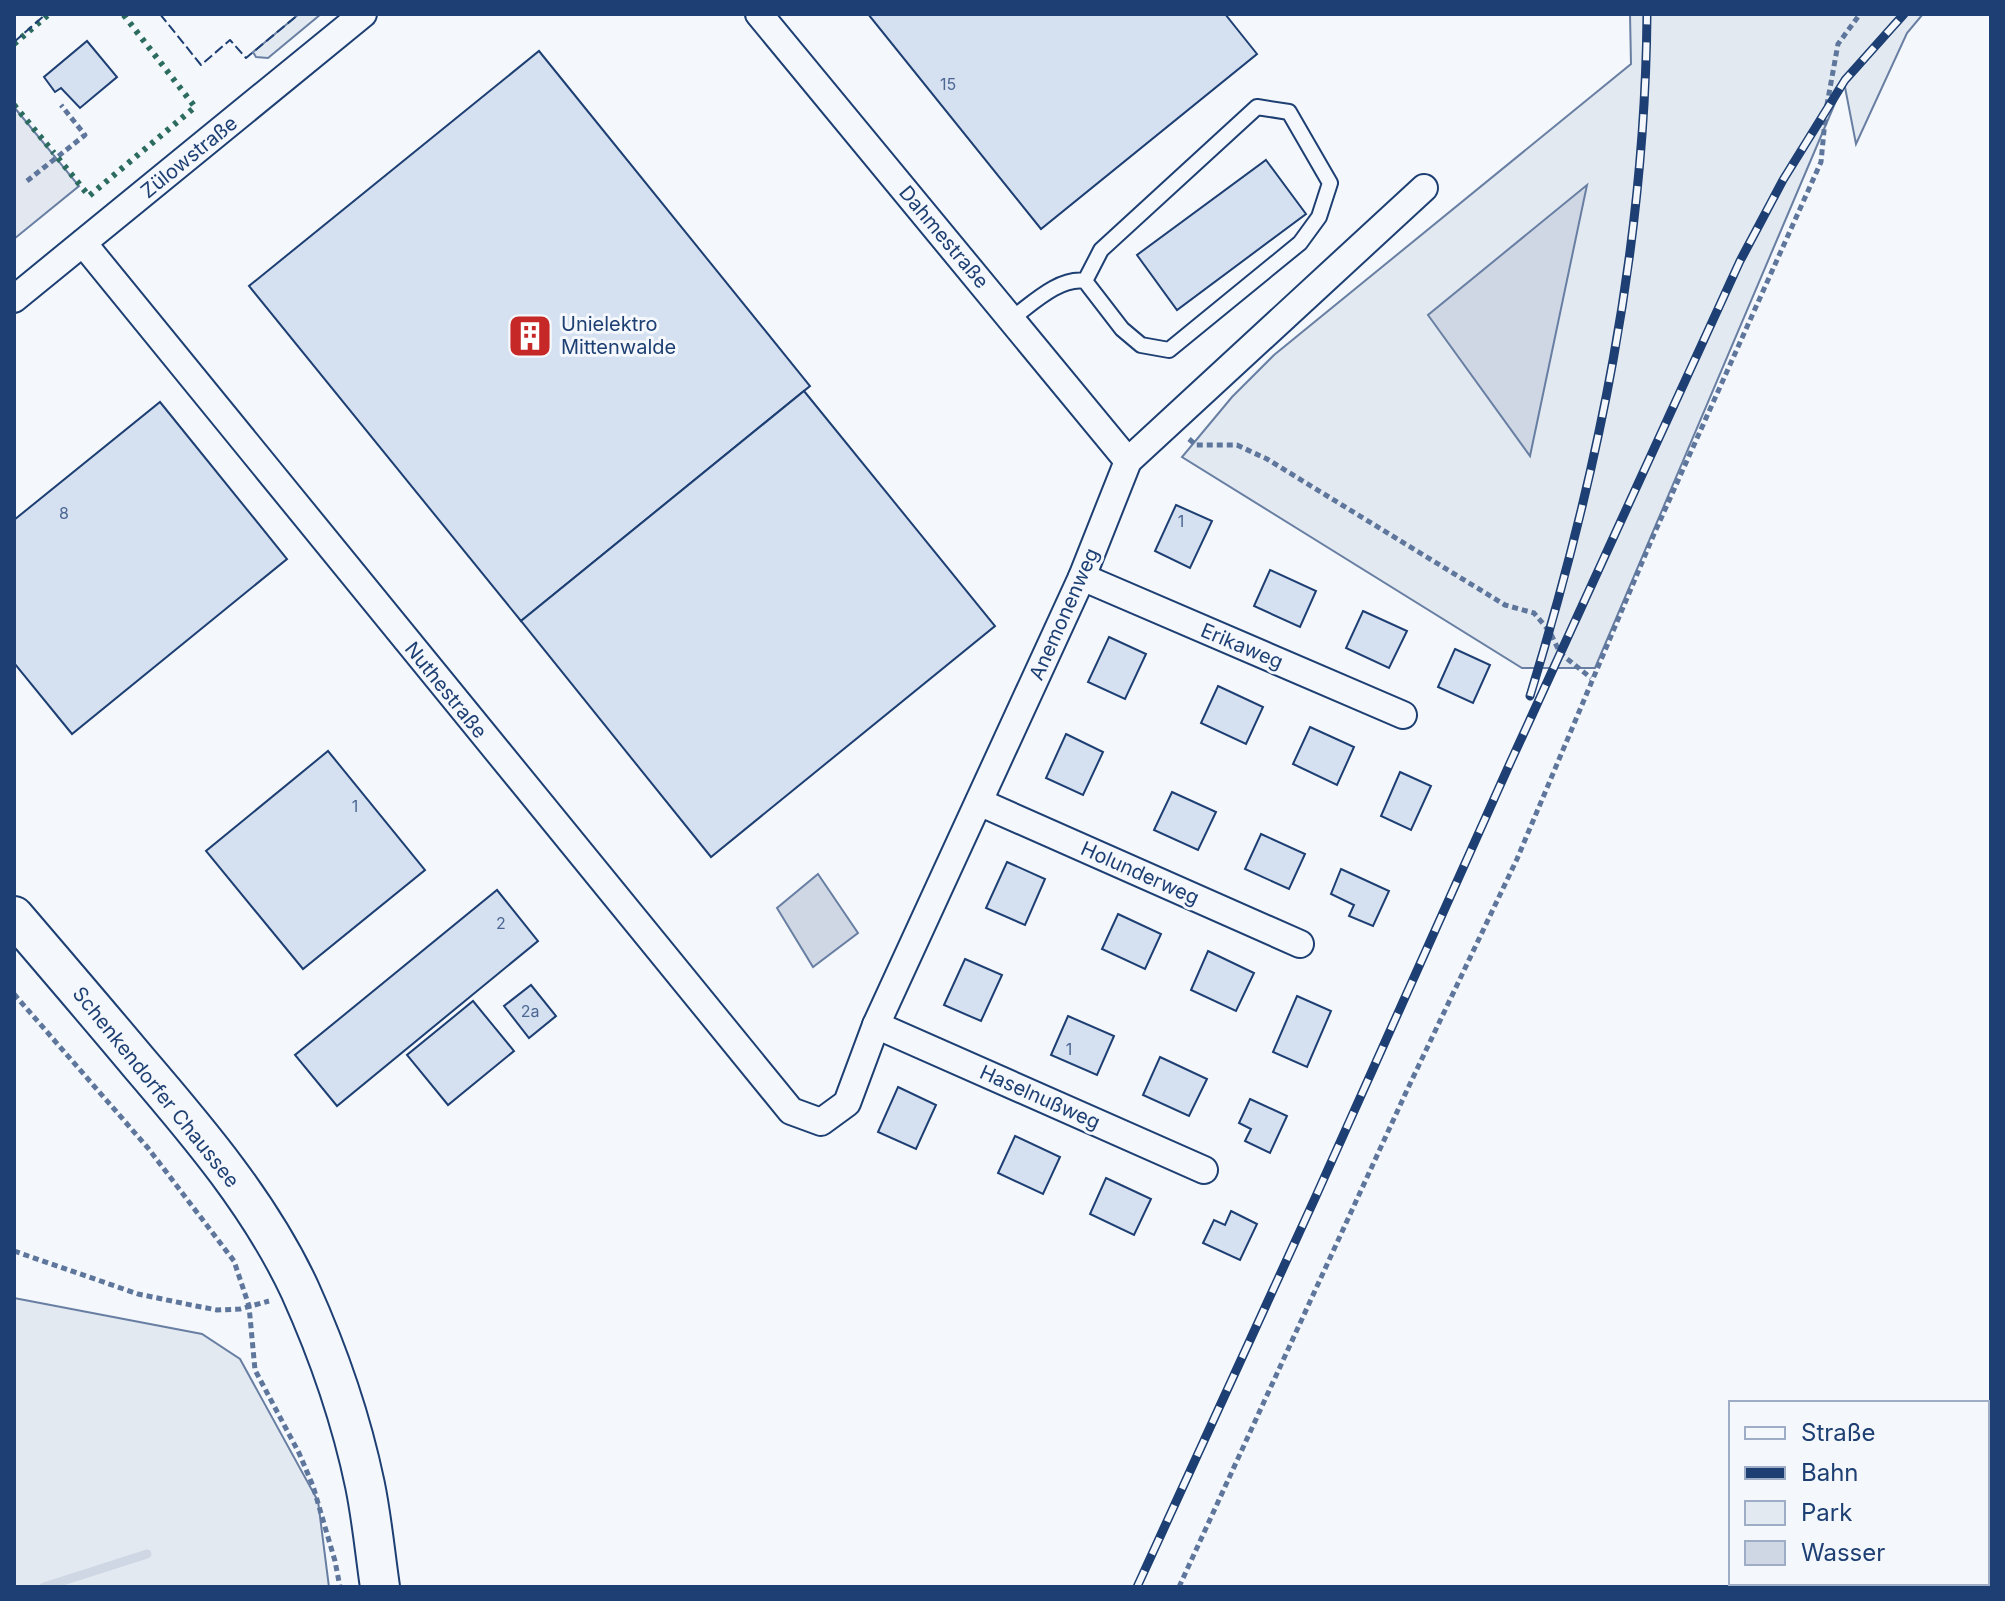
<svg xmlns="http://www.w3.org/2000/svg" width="2005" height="1601" viewBox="0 0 2005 1601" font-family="Inter,sans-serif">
<rect width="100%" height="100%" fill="#f4f7fb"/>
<g fill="#e3e9f0" stroke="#687fa3" stroke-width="2">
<path d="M299,14H321L268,58L256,57L253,52Z"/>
<path d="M1630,14H1923L1907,33L1856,144L1844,82L1595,668H1522L1182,457L1232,397L1274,355L1631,64Z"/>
<path d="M14,1298L202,1334L240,1359L318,1501L329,1587H14Z"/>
</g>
<path fill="#e3e8f0" stroke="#687fa3" stroke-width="2" d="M14,107L79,186L14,239Z"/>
<g fill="#cfd7e4" stroke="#687fa3" stroke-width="2">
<path d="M1587,185L1530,456L1428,315Z"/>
<path d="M818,874L858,933L813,967L777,908Z"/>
</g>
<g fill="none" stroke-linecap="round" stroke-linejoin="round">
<path stroke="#cfd7e4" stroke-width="9" d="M44,1587L147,1554"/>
</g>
<g fill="#d5e0f0" stroke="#1d3f73" stroke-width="2">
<path d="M868,14H1225L1257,54L1041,229Z"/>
<path d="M87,41L117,77L80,108L61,88L55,92L44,77Z"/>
<path d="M539,51L810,386L521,621L249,286Z"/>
<path d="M1266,160L1306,214L1177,310L1137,255Z"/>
<path d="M804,391L995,626L711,857L521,621Z"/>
<path d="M160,402L287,559L72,734L14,663V520Z"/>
<path d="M1176,505L1212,521L1190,568L1155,551Z"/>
<path d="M1270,570L1316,591L1300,627L1254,606Z"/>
<path d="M1363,611L1407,631L1389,668L1346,648Z"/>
<path d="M1109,637L1146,654L1125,699L1088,682Z"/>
<path d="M1455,649L1490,665L1473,703L1438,687Z"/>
<path d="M1218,686L1263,707L1246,744L1201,723Z"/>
<path d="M1310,727L1354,747L1337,785L1293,764Z"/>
<path d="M1066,734L1103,752L1083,795L1046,778Z"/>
<path d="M328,751L425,870L303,969L206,851Z"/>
<path d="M1400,772L1431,786L1411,830L1381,816Z"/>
<path d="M1172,792L1216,812L1198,850L1154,830Z"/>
<path d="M1261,834L1305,854L1289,889L1245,869Z"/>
<path d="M1007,862L1045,879L1025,925L986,908Z"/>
<path d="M1341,869L1389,891L1373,926L1349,916L1354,905L1331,894Z"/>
<path d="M497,890L538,941L337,1106L295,1055Z"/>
<path d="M1118,914L1161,934L1145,969L1102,949Z"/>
<path d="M1208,951L1254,973L1236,1011L1191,990Z"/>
<path d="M965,959L1002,975L981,1021L944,1005Z"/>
<path d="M531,985L556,1016L529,1038L504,1006Z"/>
<path d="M1297,996L1331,1011L1307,1067L1273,1052Z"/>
<path d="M473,1001L514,1051L448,1105L407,1055Z"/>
<path d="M1068,1016L1114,1036L1097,1075L1051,1055Z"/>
<path d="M1160,1057L1207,1079L1189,1116L1143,1095Z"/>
<path d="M898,1087L936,1105L916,1149L878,1132Z"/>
<path d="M1250,1099L1287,1116L1270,1153L1245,1141L1251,1129L1239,1123Z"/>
<path d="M1015,1136L1060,1157L1043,1194L998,1173Z"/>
<path d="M1106,1178L1151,1199L1134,1235L1090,1214Z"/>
<path d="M1231,1211L1257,1224L1240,1260L1203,1243L1214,1220L1225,1225Z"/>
</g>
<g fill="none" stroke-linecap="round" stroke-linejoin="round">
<g stroke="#1d3f73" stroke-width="18">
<path id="service" d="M1011,319C1032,304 1059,277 1085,281L1122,329L1141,345L1169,350L1300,243L1319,217L1330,183L1289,112L1257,107L1101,250L1085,281"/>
</g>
<g stroke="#1d3f73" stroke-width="30">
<g id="minor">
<path d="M759,14L1128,461"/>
<path d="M83,243L791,1111L821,1122L847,1103L876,1025L1082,577L1128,461L1424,188"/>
<path d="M14,299L363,14"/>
<path d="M1082,577L1403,715"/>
<path d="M979,802L1300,944"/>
<path d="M876,1025L1204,1170"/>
</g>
</g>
<g stroke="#1d3f73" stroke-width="42">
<path id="secondary" d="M14,916C56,965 98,1014 139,1063C199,1133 261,1206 300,1290C328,1352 351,1418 365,1485C372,1519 375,1553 380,1587"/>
</g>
<g stroke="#5e769c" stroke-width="5" stroke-dasharray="6 4" stroke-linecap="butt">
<path d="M27,181L85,135L61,105"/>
<path d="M1189,439L1196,445H1237L1267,459L1505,605L1534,613L1550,632L1560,653L1591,678"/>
<path d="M14,994L148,1148L234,1261L249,1306L255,1370L299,1453L313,1486L335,1561L340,1587"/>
<path d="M14,1251L138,1294L196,1306L217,1310L240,1309L269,1301"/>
<path d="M1179,1587L1408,1088L1517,859L1654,534L1821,162L1826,110L1838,44L1860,14"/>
</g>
<use href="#service" stroke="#f4f7fb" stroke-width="14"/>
<use href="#minor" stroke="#f4f7fb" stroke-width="26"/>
<use href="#secondary" stroke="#f4f7fb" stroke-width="38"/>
<g stroke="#1d3f73" stroke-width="9">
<g id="rail">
<path d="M1530,696C1598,474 1645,247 1647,14"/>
<path d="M1137,1587L1316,1196L1511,761L1740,261L1783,180L1845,80L1904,14"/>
</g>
</g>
<use href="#rail" stroke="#f4f7fb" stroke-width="6" stroke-dasharray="18" stroke-linecap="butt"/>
<g stroke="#2c6c60" stroke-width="6" stroke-dasharray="4 6" stroke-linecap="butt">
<path d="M14,44L49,14"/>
<path d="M14,105L54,153"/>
<path d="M58,158L89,196L195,107L123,14"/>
</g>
<g stroke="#1d3f73" stroke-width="2" stroke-dasharray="10 4" stroke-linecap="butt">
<path d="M160,14L201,65L230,40L246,58L299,14"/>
<path d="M14,42L46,14"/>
</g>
</g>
<defs>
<g id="building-square" transform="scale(2.3)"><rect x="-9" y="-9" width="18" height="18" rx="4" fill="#c62828" stroke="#f4f7fb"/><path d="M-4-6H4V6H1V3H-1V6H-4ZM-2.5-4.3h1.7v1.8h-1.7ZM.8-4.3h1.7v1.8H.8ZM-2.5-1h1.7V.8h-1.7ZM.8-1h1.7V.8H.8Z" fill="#fff"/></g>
</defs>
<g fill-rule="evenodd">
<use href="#building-square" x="530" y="336"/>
</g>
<g text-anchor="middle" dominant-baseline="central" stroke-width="6" stroke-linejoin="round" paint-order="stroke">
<g font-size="16" fill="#4b6792">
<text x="948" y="84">15</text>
<text x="64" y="513">8</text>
<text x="1181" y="521">1</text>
<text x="355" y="806">1</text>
<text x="501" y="923">2</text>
<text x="530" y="1011">2a</text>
<text x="1069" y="1049">1</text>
</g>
<g font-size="20" fill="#1d3f73" stroke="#f4f7fb">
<text transform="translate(189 157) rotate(-39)">Zülowstraße</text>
<text transform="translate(944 237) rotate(50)">Dahmestraße</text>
<text transform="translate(1064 614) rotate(-66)">Anemonenweg</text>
<text transform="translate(1242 646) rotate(23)">Erikaweg</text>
<text transform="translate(446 690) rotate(51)">Nuthestraße</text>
<text transform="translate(1140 873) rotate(24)">Holunderweg</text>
<text transform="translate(156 1087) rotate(51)">Schenkendorfer Chaussee</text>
<text transform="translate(1040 1097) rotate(24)">Haselnußweg</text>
</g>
<g font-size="20" fill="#1d3f73" stroke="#f4f7fb" text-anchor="start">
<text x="561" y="324">Unielektro<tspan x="561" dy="23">Mittenwalde</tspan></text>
</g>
</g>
<rect width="2005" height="1601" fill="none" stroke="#1d3f73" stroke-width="32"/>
<rect x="1729" y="1401" width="260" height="184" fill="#f4f7fb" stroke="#9eadc5" stroke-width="2"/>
<rect x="1745" y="1427" width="40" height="12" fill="#f4f7fb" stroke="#9eadc5" stroke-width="2"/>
<text x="1801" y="1441" font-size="24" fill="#1d3f73">Straße</text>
<rect x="1745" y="1467" width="40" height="12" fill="#1d3f73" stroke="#9eadc5" stroke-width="2"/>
<text x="1801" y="1481" font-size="24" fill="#1d3f73">Bahn</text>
<rect x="1745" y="1501" width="40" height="24" fill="#e3e9f0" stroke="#9eadc5" stroke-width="2"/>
<text x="1801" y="1521" font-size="24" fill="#1d3f73">Park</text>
<rect x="1745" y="1541" width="40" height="24" fill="#cfd7e4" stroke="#9eadc5" stroke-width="2"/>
<text x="1801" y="1561" font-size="24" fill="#1d3f73">Wasser</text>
</svg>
